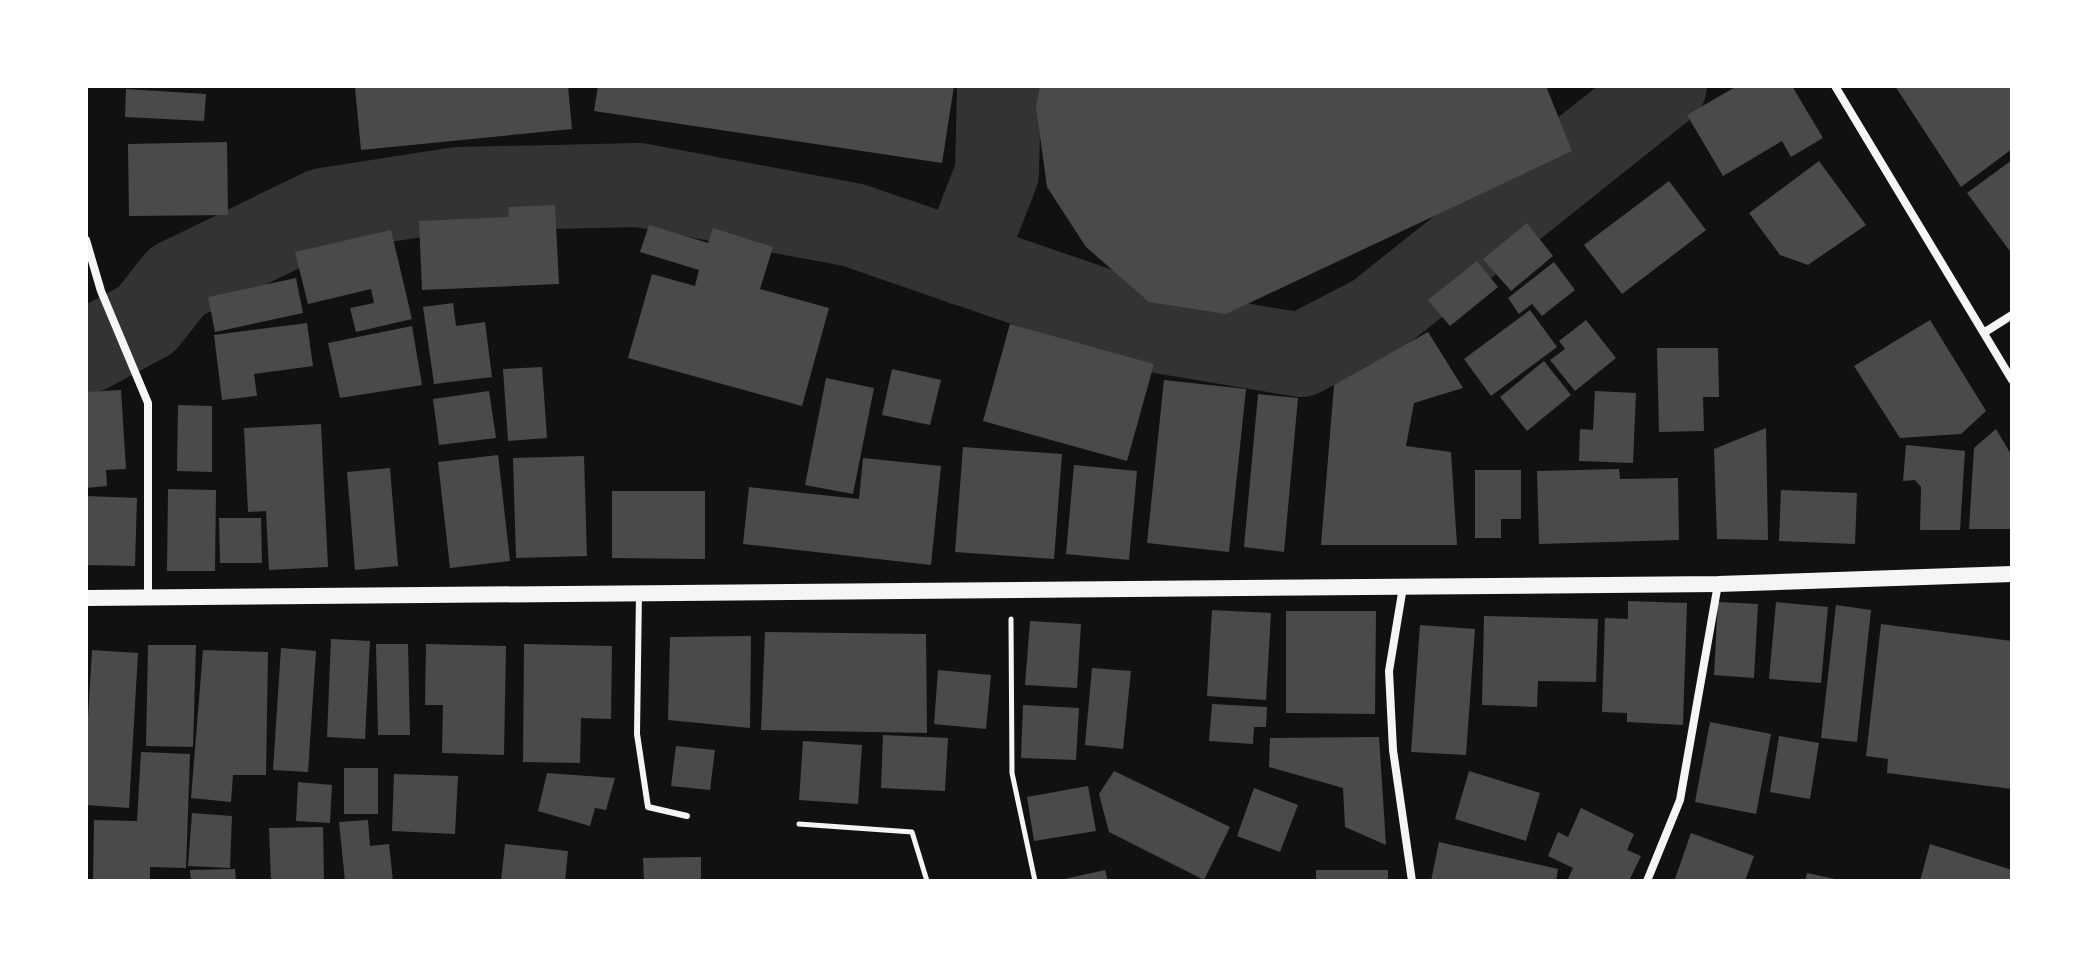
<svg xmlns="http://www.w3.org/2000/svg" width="2098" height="967" viewBox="0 0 2098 967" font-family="Karla,sans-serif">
<rect width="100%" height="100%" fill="#111"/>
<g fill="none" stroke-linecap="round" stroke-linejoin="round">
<g stroke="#333" stroke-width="84">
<path d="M962,263L997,173L999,86"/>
<path d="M86,352L146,320L177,281L323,210L458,189L639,185L853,225L1164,332L1301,355L1376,316L1665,86"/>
</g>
</g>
<g fill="#4a4a4a">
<path d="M374,86H568L572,129L361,150L355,88Z"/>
<path d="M598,86H954L942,163L594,111Z"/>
<path d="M1040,86H1546L1572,151L1226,314L1149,302L1086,247L1047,187L1036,107Z"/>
<path d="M1737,86H1792L1823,138L1791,157L1782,141L1723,176L1687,115Z"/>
<path d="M1895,86H2012V149L1961,187Z"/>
<path d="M126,89L206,94L204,121L125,117Z"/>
<path d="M227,142L228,215L129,216L128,144Z"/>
<path d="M2012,160V254L1967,193Z"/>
<path d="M1819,161L1866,225L1808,265L1780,255L1749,213Z"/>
<path d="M1669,181L1706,230L1622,294L1584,245Z"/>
<path d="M555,205L559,284L422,290L419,221L509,217L508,207Z"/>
<path d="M1527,223L1553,256L1511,291L1483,259Z"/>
<path d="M649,225L708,243L713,228L773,247L760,289L829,308L802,406L628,358L652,274L695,286L699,270L640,252Z"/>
<path d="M391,230L412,319L356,332L350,308L374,303L371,289L308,304L295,252Z"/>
<path d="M1477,261L1498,287L1450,326L1428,300Z"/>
<path d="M1554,262L1575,290L1542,316L1532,304L1519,314L1508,298Z"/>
<path d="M296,278L303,313L215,332L208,297Z"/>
<path d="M453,303L456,326L485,322L492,377L434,384L423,307Z"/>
<path d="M1530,310L1557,347L1491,396L1464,359Z"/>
<path d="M1586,320L1616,358L1575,391L1550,360L1565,349L1559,341Z"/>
<path d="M1930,320L1986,411L1961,434L1900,438L1854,366Z"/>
<path d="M307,323L313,366L254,374L257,396L222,400L214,335Z"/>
<path d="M1010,324L1154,364L1127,461L983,421Z"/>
<path d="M412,326L422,385L340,398L328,343Z"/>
<path d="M1428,332L1463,388L1414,403L1406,446L1451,452L1457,545H1321L1334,385Z"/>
<path d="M1657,348H1718L1719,397H1703L1704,431L1659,432Z"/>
<path d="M1544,361L1571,395L1527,431L1500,397Z"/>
<path d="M542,367L547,438L508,441L503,369Z"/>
<path d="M892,369L941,380L930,425L882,415Z"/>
<path d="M826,378L874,388L853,494L805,485Z"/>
<path d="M1164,380L1246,389L1229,552L1147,543Z"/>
<path d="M121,390L126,469L106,470L107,486L86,488V392Z"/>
<path d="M489,391L496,438L439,445L433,399Z"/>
<path d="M1595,391L1636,393L1633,463L1579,461L1580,429L1593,430Z"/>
<path d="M1258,394L1298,398L1284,552L1244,547Z"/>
<path d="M178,405L212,406V472L177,471Z"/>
<path d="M321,424L328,567L269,570L266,511L248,512L244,428Z"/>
<path d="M1766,428L1768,540L1717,539L1714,449Z"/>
<path d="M1996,429L2012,456V529H1969L1974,448Z"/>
<path d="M1906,445L1965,451L1960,530H1920L1921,487L1915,480L1903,481Z"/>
<path d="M963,447L1062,454L1054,559L955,552Z"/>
<path d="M498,455L510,561L450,568L438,462Z"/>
<path d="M584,456L587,556L516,558L513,458Z"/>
<path d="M863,458L941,466L931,565L743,544L749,487L859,499Z"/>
<path d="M1074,465L1137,471L1129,560L1066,554Z"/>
<path d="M390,468L398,566L355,570L347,472Z"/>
<path d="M1619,469L1620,479L1678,478L1679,540L1539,544L1537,471Z"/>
<path d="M1475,470H1521V519H1501V538H1475Z"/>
<path d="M168,489L216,490L215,571H167Z"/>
<path d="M1781,490L1857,493L1855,544L1779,541Z"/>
<path d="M612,491H705V559L612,558Z"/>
<path d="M86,496L137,498L135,566L86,565Z"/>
<path d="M219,518H261L262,563H220Z"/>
<path d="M1628,601L1687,603L1683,725L1627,722V713L1602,712L1605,618L1628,619Z"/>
<path d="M1718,602L1758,604L1754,678L1714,675Z"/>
<path d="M1776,602L1828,607L1821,683L1769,679Z"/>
<path d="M1836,605L1871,610L1857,742L1821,738Z"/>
<path d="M1212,610L1271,613L1266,700L1207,696Z"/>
<path d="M1286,611H1376L1375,714L1286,713Z"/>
<path d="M1484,616L1598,619L1596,682L1538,681L1537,707L1482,705Z"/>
<path d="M1030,621L1081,624L1077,688L1025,685Z"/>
<path d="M1881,624L2012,641V789L1887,773L1888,759L1866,756Z"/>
<path d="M1420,625L1475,629L1466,755L1411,752Z"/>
<path d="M765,632L926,634L927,733L761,730Z"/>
<path d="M751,636L750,728L668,720L670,637Z"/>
<path d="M331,639L370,641L365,739L327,737Z"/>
<path d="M376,644H408L410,735H378Z"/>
<path d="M426,644L506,646L504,755L442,753L443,705H425Z"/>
<path d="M524,644L612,646L611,719L581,718L580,763L523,762Z"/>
<path d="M148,645H196L193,747L146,746Z"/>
<path d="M281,648L316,651L308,772L273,770Z"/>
<path d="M92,650L138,653L129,808L86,805V751Z"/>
<path d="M203,650L268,652L266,775H233L231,802L191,798Z"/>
<path d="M1092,668L1131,671L1123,749L1085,745Z"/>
<path d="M938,670L991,675L986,729L934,724Z"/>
<path d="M1212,704L1267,707L1266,727H1254L1253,744L1209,741Z"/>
<path d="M1023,705L1079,708L1076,760L1021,758Z"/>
<path d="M1710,722L1771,734L1756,814L1695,802Z"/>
<path d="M883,735L948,738L945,791L881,788Z"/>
<path d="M1779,736L1819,743L1810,799L1770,792Z"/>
<path d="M1379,737L1386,845L1345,827L1343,788L1269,767L1270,738Z"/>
<path d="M803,741L862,745L858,804L799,800Z"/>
<path d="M676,746L715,750L710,790L671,786Z"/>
<path d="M141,752L190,754L186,868L150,867V881H93L94,820L137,821Z"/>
<rect x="344" y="768" width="34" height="46"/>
<path d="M1114,771L1230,827L1204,880L1109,832L1099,794Z"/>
<path d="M1469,771L1540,793L1526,841L1455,819Z"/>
<path d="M547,773L615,778L606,810L595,808L590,826L538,811Z"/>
<path d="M394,774L458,776L455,834L392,831Z"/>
<path d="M298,782L332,785L330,823L296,821Z"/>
<path d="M1088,786L1096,831L1034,841L1027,797Z"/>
<path d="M1254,788L1298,805L1280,852L1237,836Z"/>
<path d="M1581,808L1634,834L1627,850L1641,856L1629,881H1573L1568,879L1573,868L1548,856L1558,832L1568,837Z"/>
<path d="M192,813L232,816L230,868L188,866Z"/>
<path d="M368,820L370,846L389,844L393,881H345L339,822Z"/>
<path d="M323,827L324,881H271L269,828Z"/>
<path d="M1691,833L1754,856L1745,881H1682L1675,879Z"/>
<path d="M1439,842L1558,869L1556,881H1431Z"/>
<path d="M505,844L568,851L565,881H501Z"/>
<path d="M1930,844L2012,870V881H1920Z"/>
<path d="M701,857V881H644L643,858Z"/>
<path d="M235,869L236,881H191L190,870Z"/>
<path d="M1105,870L1108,881H1060V880Z"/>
<rect x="1316" y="870" width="72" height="11"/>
<path d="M1807,873L1840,880L1839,881H1805Z"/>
</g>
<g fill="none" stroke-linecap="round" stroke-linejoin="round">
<g stroke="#f5f5f5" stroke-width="5">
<path d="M1011,619L1012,773L1035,881"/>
<path d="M799,824L912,832L927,881"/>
</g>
<path stroke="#f5f5f5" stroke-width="6" d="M639,593L637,734L648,807L687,816"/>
<g stroke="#f5f5f5" stroke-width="8">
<path d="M1835,86L2012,380"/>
<path d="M86,240L101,291L148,403V598"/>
<path d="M1985,332L2012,315"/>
<path d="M1403,587L1389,671L1393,750L1412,881"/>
<path d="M1647,881L1680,800L1718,584"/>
</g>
<path stroke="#f5f5f5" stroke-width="16" d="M86,598L1718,584L2012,574"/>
</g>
<rect width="2098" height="967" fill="none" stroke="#ffffff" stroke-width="176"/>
</svg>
